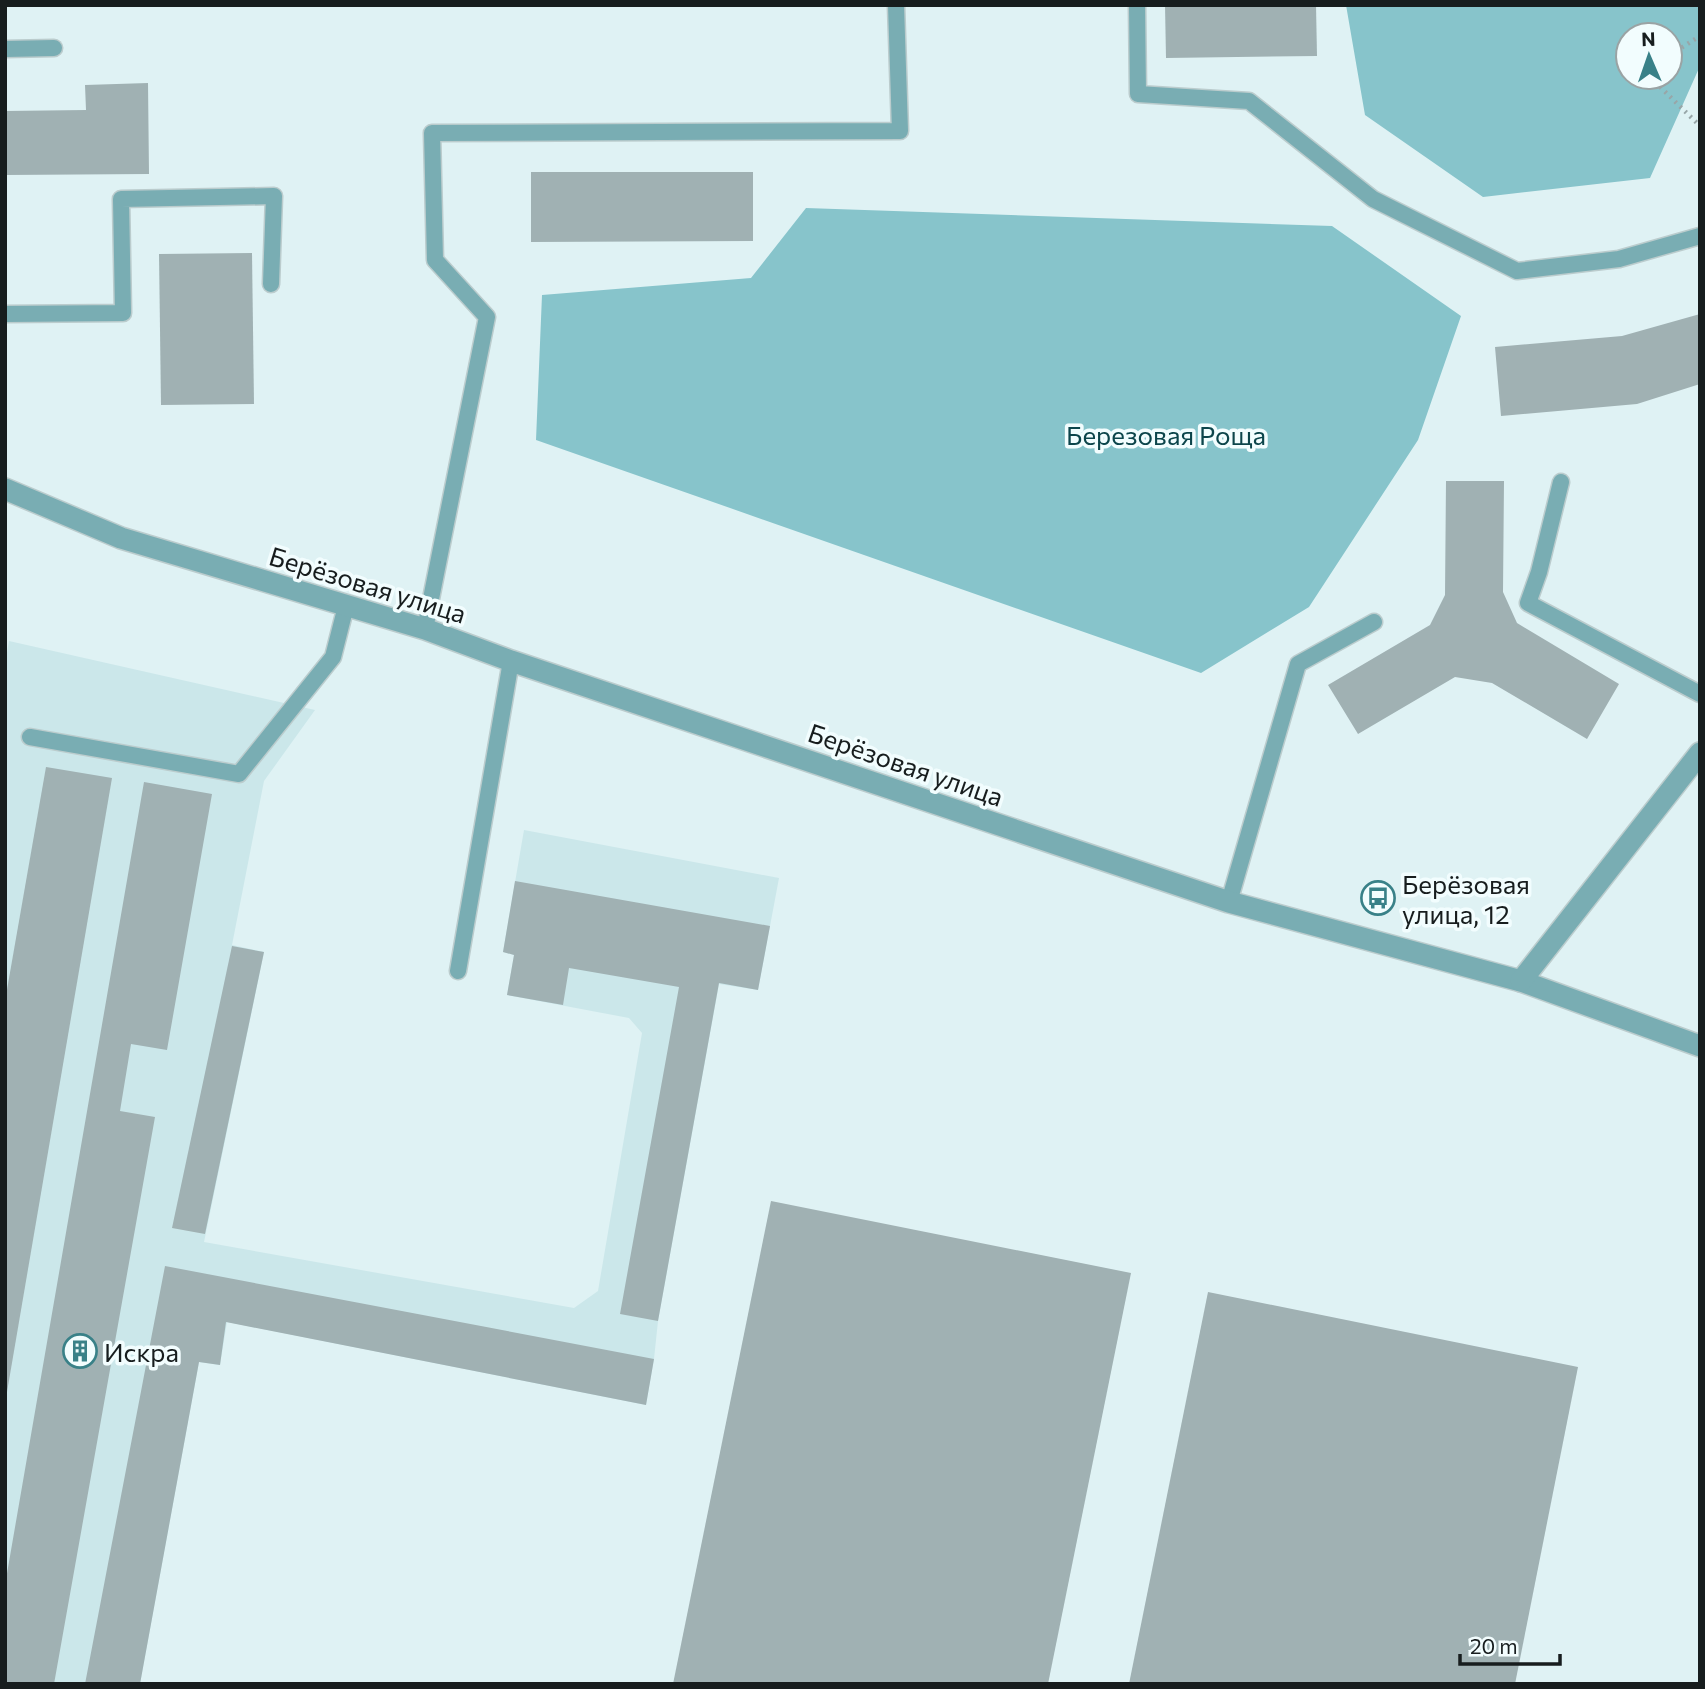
<svg xmlns="http://www.w3.org/2000/svg" width="1705" height="1689" viewBox="0 0 1705 1689" font-family="Commissioner,sans-serif">
<rect width="100%" height="100%" fill="#dff2f4"/>
<path fill="#cbe7ea" d="M9,641L315,710L264,781L232,945L264,952L204,1242L574,1308L598,1291L642,1033L629,1018L507,995L514,955L503,952L524,830L779,878L758,990L719,984L658,1321L654,1359L646,1405L227,1322L220,1365L199,1362L140,1684H5V664Z"/>
<g fill="#87c4cb" fill-rule="evenodd">
<path d="M1346,5H1700V66L1650,178L1483,197L1365,115ZM1628,35H1670V77H1628Z"/>
<path d="M806,208L1332,226L1461,316L1418,440L1309,607L1201,673L536,440L542,295L751,278Z"/>
</g>
<g fill="#a0b1b3">
<path d="M1165,5H1316L1317,56L1166,58Z"/>
<path d="M148,83L149,174L5,175V111L86,110L85,85Z"/>
<path d="M531,172H753V241L531,242Z"/>
<path d="M252,253L254,404L161,405L159,254Z"/>
<path d="M1700,314V384L1637,404L1501,416L1495,347L1622,336Z"/>
<path d="M1446,481H1504L1503,592L1517,623L1619,684L1587,739L1492,683L1455,677L1358,734L1328,685L1430,625L1445,595Z"/>
<path d="M46,767L112,778L7,1392L5,1001Z"/>
<path d="M144,782L212,794L167,1050L131,1044L120,1111L155,1117L54,1684H5V1585Z"/>
<path d="M515,881L770,926L758,990L719,983L658,1321L620,1314L679,987L569,968L563,1005L507,995L514,955L503,952Z"/>
<path d="M232,946L264,952L205,1234L172,1228Z"/>
<path d="M771,1201L1131,1273L1048,1684H673Z"/>
<path d="M165,1266L654,1359L646,1405L226,1322L220,1365L199,1362L140,1684H85Z"/>
<path d="M1208,1292L1578,1367L1515,1684H1129Z"/>
</g>
<g fill="none" stroke-linecap="round" stroke-linejoin="round">
<g stroke="#bbcccd" stroke-width="19">
<g id="lane">
<path d="M1137,5L1138,94L1249,101L1373,199L1517,271L1619,259L1700,236"/>
<path d="M5,49L54,48"/>
<path d="M5,314L123,313L121,199L274,196L271,284"/>
<path d="M1561,482L1539,572L1528,603L1700,694"/>
<path d="M425,629L487,317L435,260L432,133L900,131L896,5"/>
<path d="M30,737L239,774L333,657L346,606"/>
<path d="M1229,902L1298,664L1374,622"/>
<path d="M458,971L511,661"/>
</g>
</g>
<g stroke="#bbcccd" stroke-width="24">
<g id="street">
<path d="M5,489L121,538L425,629L511,661L1229,902L1521,981L1700,1046"/>
<path d="M1521,981L1700,753"/>
</g>
</g>
<g stroke="#98a6a8" stroke-width="4.5" stroke-dasharray="2 5" stroke-linecap="butt">
<path d="M1670,55L1700,36"/>
<path d="M1650,77L1700,126"/>
</g>
<use href="#lane" stroke="#79adb3" stroke-width="16"/>
<use href="#street" stroke="#79adb3" stroke-width="21"/>
</g>
<defs>
<g id="bus-ring" transform="scale(1.75)"><circle r="9.5" fill="#f2fdfe" stroke="#398188" stroke-width="1.5"/><path d="M-5-6H5V4H4V6H2V4H-2V6H-4V4H-5ZM-3.5-4V0h7V-4ZM-3.5 1.2v1.5H-2V1.2ZM2 1.2v1.5H3.5V1.2Z" fill="#398188"/></g>
<g id="building-ring" transform="scale(1.75)"><circle r="9.5" fill="#f2fdfe" stroke="#398188" stroke-width="1.5"/><path d="M-4-6H4V6H1V3H-1V6H-4ZM-2.5-4.3h1.7v1.8h-1.7ZM.8-4.3h1.7v1.8H.8ZM-2.5-1h1.7V.8h-1.7ZM.8-1h1.7V.8H.8Z" fill="#398188"/></g>
</defs>
<g fill-rule="evenodd">
<use href="#bus-ring" x="1378" y="898"/>
<use href="#building-ring" x="80" y="1351"/>
</g>
<g text-anchor="middle" dominant-baseline="central" stroke-width="7" stroke-linejoin="round" paint-order="stroke">
<g font-size="26" fill="#0c454b" stroke="#f2fdfe">
<text x="1166" y="434">Березовая Роща</text>
</g>
<g font-size="26" fill="#171d1e" stroke="#f2fdfe">
<text transform="translate(368 584) rotate(17)">Берёзовая улица</text>
<text transform="translate(906 764) rotate(19)">Берёзовая улица</text>
</g>
<g font-size="26" fill="#171d1e" stroke="#f2fdfe" text-anchor="start">
<text x="1402" y="883">Берёзовая<tspan x="1402" dy="30">улица, 12</tspan></text>
<text x="104" y="1351">Искра</text>
</g>
</g>
<rect width="1705" height="1689" fill="none" stroke="#171d1e" stroke-width="14"/>
<g transform="translate(1649 56) rotate(358)"><circle r="33" fill="#f2fdfe" stroke="#9aa3a4" stroke-width="2"/>
<path d="M0-5L12 26L0 18L-12 26Z" fill="#398188"/>
<text y="-10" font-size="19" font-weight="bold" text-anchor="middle" fill="#171d1e">N</text>
</g>
<path d="M1460 1654v10h100v-10" fill="none" stroke="#171d1e" stroke-width="3.5"/>
<text x="1470" y="1654" font-size="21" fill="#171d1e" stroke="#f2fdfe" stroke-width="5" paint-order="stroke">20 m</text>
</svg>
